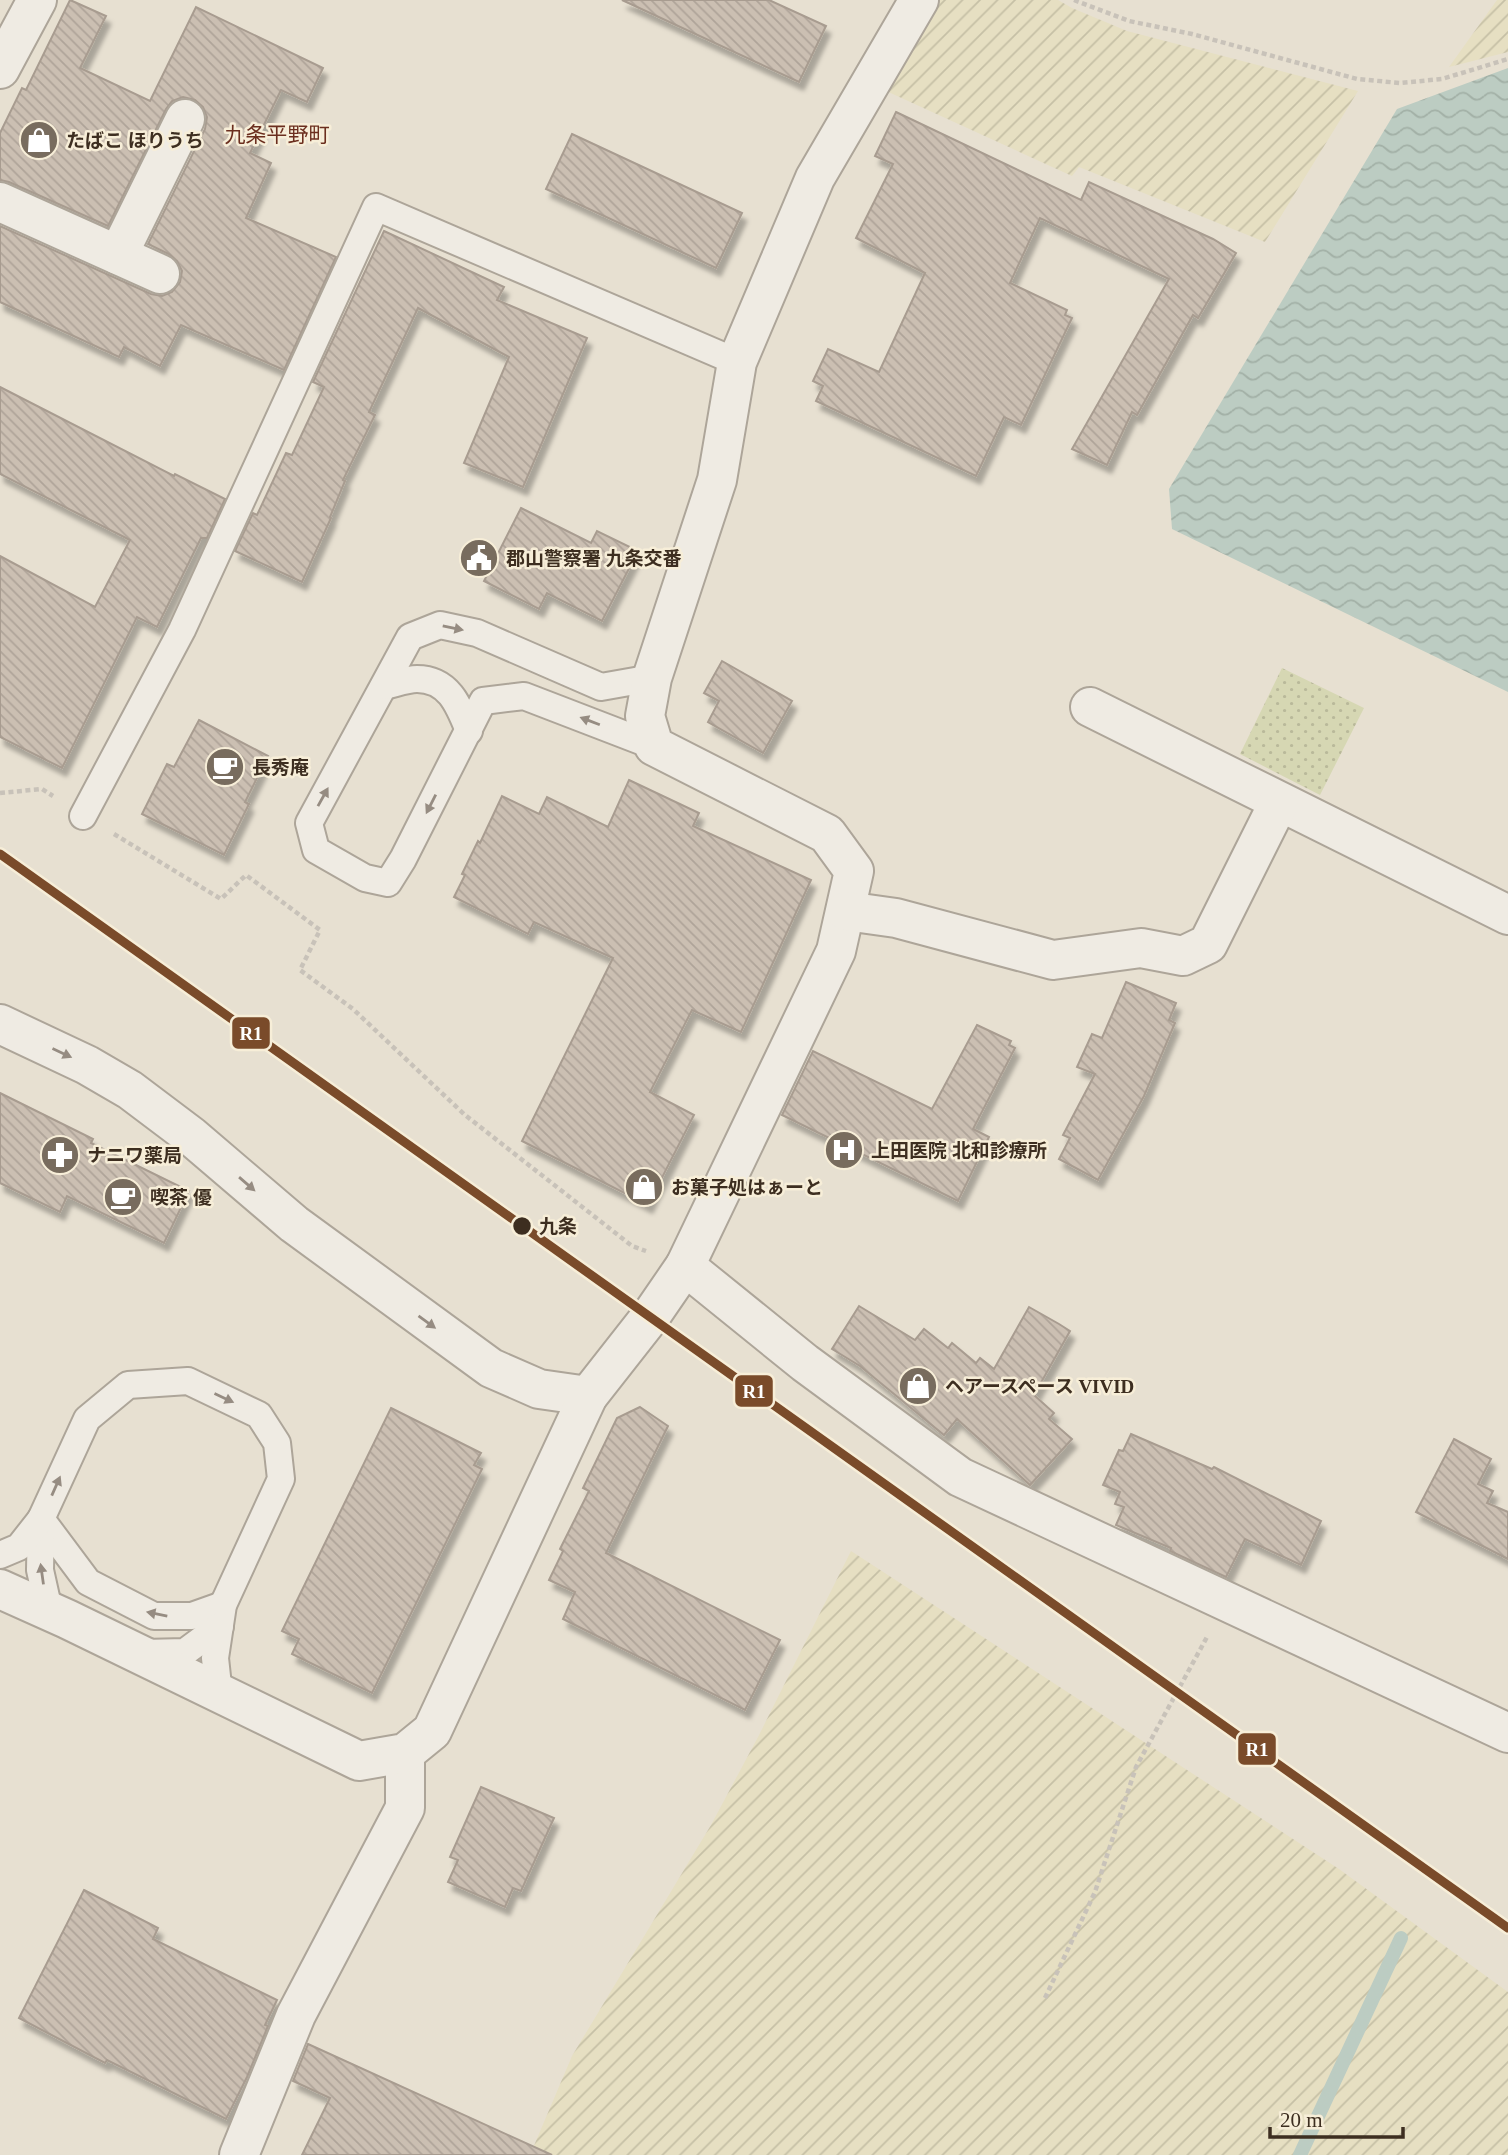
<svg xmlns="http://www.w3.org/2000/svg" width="1508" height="2155" viewBox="0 0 1508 2155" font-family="'Times New Roman','Noto Sans JP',serif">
<defs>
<pattern id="farmland-furrows" width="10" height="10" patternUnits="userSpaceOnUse" patternTransform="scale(1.75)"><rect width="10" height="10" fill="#e6dfc2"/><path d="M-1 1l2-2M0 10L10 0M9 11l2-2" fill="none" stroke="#c6c0a6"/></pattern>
<pattern id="park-dots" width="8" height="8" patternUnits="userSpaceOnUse" patternTransform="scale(1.75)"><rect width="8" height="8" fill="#d6d7b3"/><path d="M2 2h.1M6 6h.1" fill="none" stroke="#b9b99a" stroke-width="1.8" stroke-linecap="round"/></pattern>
<pattern id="water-waves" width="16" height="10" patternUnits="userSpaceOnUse" patternTransform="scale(1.75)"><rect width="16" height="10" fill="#bcccc2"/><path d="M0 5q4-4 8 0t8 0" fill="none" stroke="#a2b0a6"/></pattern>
<pattern id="building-back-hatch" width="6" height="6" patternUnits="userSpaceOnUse" patternTransform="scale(1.75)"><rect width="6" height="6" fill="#cbbfb2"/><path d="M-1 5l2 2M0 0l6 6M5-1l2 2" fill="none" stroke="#afa499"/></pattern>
<filter id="shadow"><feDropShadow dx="4.5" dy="8" stdDeviation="2" flood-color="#0004"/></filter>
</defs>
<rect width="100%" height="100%" fill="#e7e0d1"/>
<g fill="url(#farmland-furrows)">
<path d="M937,0H1058L1072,8L1127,31L1358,91L1265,242L1079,167L1072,176L884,90Z"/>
<path d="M1497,0H1508V52L1449,67Z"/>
<path d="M851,1551L1339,1869L1508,1992V2155H530L572,2056L711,1825L758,1737Z"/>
</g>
<path fill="url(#park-dots)" d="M1282,668L1364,708L1320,795L1240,754Z"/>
<path fill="url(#water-waves)" d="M1508,68V692L1172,529L1169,489L1397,109Z"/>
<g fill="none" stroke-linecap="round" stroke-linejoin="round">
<path stroke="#bcccc2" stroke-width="14" d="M1300,2155L1401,1938"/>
</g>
<g fill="url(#building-back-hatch)" stroke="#a89c90" stroke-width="2" filter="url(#shadow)">
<path d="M70,0L106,16L80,68L150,101L196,7L323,68L307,102L281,90L250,153L271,163L246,218L336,257L284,370L181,325L160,366L124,347L119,357L0,302V226L151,294L162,296L172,292L180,282L182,271L177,261L169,254L148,244L205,129L207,117L203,107L195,100L183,97L172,101L166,109L108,226L9,182L0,180V133L22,88L26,90Z"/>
<path d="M622,0H769L826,26L799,82Z"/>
<path d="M896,112L1081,200L1089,182L1213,239L1236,253L1198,318L1193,315L1137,415L1132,412L1107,465L1072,449L1169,279L1040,218L1010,283L1067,310L1065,315L1072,318L1021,425L1004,417L976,476L816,401L823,386L813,381L828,349L879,372L925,273L856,238L893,164L875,156Z"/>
<path d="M572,134L742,213L716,268L546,189Z"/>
<path d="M384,231L504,287L497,300L587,338L523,487L464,463L509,357L418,308L369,412L375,415L343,480L345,481L330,517L331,518L302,582L235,551L253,513L257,515L286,453L292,455L324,387L313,382Z"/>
<path d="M0,387L174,476L175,474L225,499L207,538H201L157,627L137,617L62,768L0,737V556L95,607L130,540L0,474Z"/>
<path d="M521,508L591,543L597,531L638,551L602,621L547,593L539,609L484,581Z"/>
<path d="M722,661L792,701L763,753L708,722L719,701L704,693Z"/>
<path d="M199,720L268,756L245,802L249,804L224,855L142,814L167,764L174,767Z"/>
<path d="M629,780L699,813L693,826L811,880L741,1032L692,1010L650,1092L694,1115L648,1205L522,1141L613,958L534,922L528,934L454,897L465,875L462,874L478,841L480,843L502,796L539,814L547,797L608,827Z"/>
<path d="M1126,982L1176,1003L1169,1020L1175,1023L1144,1096L1098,1180L1059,1159L1070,1138L1063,1135L1095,1074L1077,1067L1092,1034L1102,1038Z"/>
<path d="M977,1025L1011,1041L1009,1045L1015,1048L973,1129L989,1137L958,1201L782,1115L813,1051L932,1109Z"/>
<path d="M0,1093L93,1139L91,1143L189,1191L164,1243L67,1196L60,1212L0,1183Z"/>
<path d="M859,1306L915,1340L924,1329L948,1348L952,1343L976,1363L980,1358L994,1369L1029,1307L1059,1324L1070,1331L1034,1395L1054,1413L1049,1419L1072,1439L1030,1485L957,1419L944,1435L860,1366L832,1349Z"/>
<path d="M640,1407L668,1426L606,1553L780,1640L745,1710L563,1619L575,1592L549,1580L563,1551L560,1549L589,1491L583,1488L617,1418Z"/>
<path d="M391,1408L481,1453L474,1465L482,1469L372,1693L292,1654L299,1639L282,1631Z"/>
<path d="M1131,1434L1212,1469L1214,1467L1321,1521L1301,1565L1245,1539L1226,1577L1170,1551L1171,1548L1116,1525L1124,1507L1115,1504L1120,1492L1103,1485L1119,1450L1123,1451Z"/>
<path d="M1454,1439L1491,1459L1478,1484L1493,1491L1487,1503L1508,1512V1559L1416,1512Z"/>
<path d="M481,1787L554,1818L521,1891L513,1888L505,1907L448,1882L458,1860L450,1857Z"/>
<path d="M84,1890L158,1928L153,1939L277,2000L265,2025L268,2026L247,2077L226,2119L107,2060L105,2063L19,2018Z"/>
<path d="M308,2044L552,2155H302L330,2098L293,2081Z"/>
</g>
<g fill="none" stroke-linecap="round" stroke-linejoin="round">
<g stroke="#ada599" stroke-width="30">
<g id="service">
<path d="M652,678L601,687L477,633L440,625L410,637L309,823L316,850L365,878L388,883L403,859L483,701L524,696L654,746"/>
<path d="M384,686C394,684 407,679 417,679C449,679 459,706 469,731"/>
<path d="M83,816L182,630L376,207L737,362"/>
<path d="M41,1519L88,1582L154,1616H192L223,1605"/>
<path d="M41,1519L40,1570L48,1606L62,1616"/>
<path d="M0,1555L19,1547L41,1519L87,1419L128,1385L188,1381L259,1415L277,1443L281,1479L223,1605L215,1658L219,1695"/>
<path d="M143,1653L185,1652L220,1626"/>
</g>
</g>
<g stroke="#ada599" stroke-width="42">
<g id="minor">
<path d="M919,0L815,178L737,362L717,480L652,678L645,716L654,746L827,834L854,871L836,951L685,1266L805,1363L960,1477L1508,1733"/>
<path d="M0,69L37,0"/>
<path d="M0,202L160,274"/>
<path d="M118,255L185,119"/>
<path d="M1090,707L1508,915"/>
<path d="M846,911L896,918L1053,960L1141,948L1183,956L1208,944L1279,802"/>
<path d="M0,1024L87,1065L130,1090L191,1136L294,1224L491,1368L539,1389L588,1396"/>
<path d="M239,2155L296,2015L405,1808V1753"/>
</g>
</g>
<g stroke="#ada599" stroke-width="42">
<path id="tertiary" d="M0,1589L67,1619L359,1761L405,1753L432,1731L588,1396L650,1317L685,1266"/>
</g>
<g stroke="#c8c2b9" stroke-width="4.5" stroke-dasharray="5 3.5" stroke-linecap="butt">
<path d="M1074,0L1129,21L1192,34L1357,79L1400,83L1442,79L1508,59"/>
<path d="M0,793L42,789L53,796"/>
<path d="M114,834L221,899L246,875L320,930L300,970L353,1009L465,1115L632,1246L646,1251"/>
<path d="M1045,1998L1095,1892L1136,1767L1207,1637"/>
</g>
<use href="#service" stroke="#efebe3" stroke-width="26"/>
<use href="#minor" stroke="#efebe3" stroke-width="38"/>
<use href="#tertiary" stroke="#efebe3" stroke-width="38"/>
<g stroke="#f7eed8" stroke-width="14">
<path id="rail-1" d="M0,854L1508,1928"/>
</g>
<use href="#rail-1" stroke="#7a4b2a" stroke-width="9"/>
</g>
<defs><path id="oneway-solid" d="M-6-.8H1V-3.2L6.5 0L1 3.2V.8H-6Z" transform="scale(1.75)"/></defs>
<g fill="#968c82">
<use href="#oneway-solid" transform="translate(453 628) rotate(12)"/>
<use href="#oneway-solid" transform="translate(590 721) rotate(-159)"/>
<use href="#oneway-solid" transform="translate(323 797) rotate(-61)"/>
<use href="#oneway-solid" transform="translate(431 804) rotate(117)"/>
<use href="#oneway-solid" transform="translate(62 1053) rotate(25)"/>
<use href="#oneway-solid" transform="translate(247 1184) rotate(41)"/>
<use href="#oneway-solid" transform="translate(427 1322) rotate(36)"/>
<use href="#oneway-solid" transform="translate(224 1398) rotate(25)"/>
<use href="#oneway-solid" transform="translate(56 1486) rotate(-66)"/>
<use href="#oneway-solid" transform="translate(42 1574) rotate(-98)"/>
<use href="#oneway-solid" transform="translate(157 1614) rotate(-169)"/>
</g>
<defs>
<g id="shop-disc" transform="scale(2.0125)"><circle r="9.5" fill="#786c5e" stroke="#f7eed8"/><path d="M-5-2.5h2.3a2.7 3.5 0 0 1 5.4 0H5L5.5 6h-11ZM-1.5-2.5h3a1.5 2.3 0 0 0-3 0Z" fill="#fff"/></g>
<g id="civic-disc" transform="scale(2.0125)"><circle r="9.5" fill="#786c5e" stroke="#f7eed8"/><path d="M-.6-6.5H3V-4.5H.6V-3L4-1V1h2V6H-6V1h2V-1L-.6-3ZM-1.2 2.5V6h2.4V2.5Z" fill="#fff"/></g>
<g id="cafe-disc" transform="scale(2.0125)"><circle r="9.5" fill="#786c5e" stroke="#f7eed8"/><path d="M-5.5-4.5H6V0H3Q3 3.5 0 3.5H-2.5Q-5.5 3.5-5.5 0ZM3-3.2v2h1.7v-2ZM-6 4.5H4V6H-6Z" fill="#fff"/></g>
<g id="hospital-disc" transform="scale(2.0125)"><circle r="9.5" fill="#786c5e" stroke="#f7eed8"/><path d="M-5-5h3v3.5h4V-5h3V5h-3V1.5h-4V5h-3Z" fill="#fff"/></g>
<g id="pharmacy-disc" transform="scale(2.0125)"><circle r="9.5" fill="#786c5e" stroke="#f7eed8"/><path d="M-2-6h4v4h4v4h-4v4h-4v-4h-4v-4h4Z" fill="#fff"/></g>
</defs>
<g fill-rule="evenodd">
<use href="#shop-disc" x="39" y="140"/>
<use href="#civic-disc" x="479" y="558"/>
<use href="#cafe-disc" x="225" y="767"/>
<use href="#hospital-disc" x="844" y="1150"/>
<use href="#pharmacy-disc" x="60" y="1155"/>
<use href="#shop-disc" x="644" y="1187"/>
<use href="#cafe-disc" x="123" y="1197"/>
<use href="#shop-disc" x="918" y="1386"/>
</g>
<circle fill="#3d2e20" stroke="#f7eed8" stroke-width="2.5" cx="522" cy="1226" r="10"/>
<g text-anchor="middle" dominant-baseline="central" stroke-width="5" stroke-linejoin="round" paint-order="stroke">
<g font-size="19" font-weight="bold" fill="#3d2e20" stroke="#f7eed8" text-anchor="start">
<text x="66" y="140">たばこ ほりうち</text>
<text x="506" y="558">郡山警察署 九条交番</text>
<text x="252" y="767">長秀庵</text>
<text x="871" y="1150">上田医院 北和診療所</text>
<text x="87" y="1155">ナニワ薬局</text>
<text x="671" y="1187">お菓子処はぁーと</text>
<text x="150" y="1197">喫茶 優</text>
<text x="945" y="1386">ヘアースペース VIVID</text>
</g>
<g font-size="19" font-weight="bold" fill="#3d2e20" stroke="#f7eed8" text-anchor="start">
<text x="539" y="1226">九条</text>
</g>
<g font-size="21" fill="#6b2e1e" stroke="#f7eed8">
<text x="277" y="135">九条平野町</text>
</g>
</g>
<g stroke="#f7eed8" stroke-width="2.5">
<rect x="231" y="1016" width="40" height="34" rx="7" fill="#7a4b2a"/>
<rect x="734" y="1374" width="40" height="34" rx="7" fill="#7a4b2a"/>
<rect x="1237" y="1732" width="40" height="34" rx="7" fill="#7a4b2a"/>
</g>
<g font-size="19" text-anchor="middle" font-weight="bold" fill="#fff">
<text x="251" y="1040">R1</text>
<text x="754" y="1398">R1</text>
<text x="1257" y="1756">R1</text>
</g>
<path d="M1270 2127v10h133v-10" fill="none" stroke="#3d2e20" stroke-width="3.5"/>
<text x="1280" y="2127" font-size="21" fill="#3d2e20" stroke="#f7eed8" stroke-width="5" paint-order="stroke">20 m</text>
</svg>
